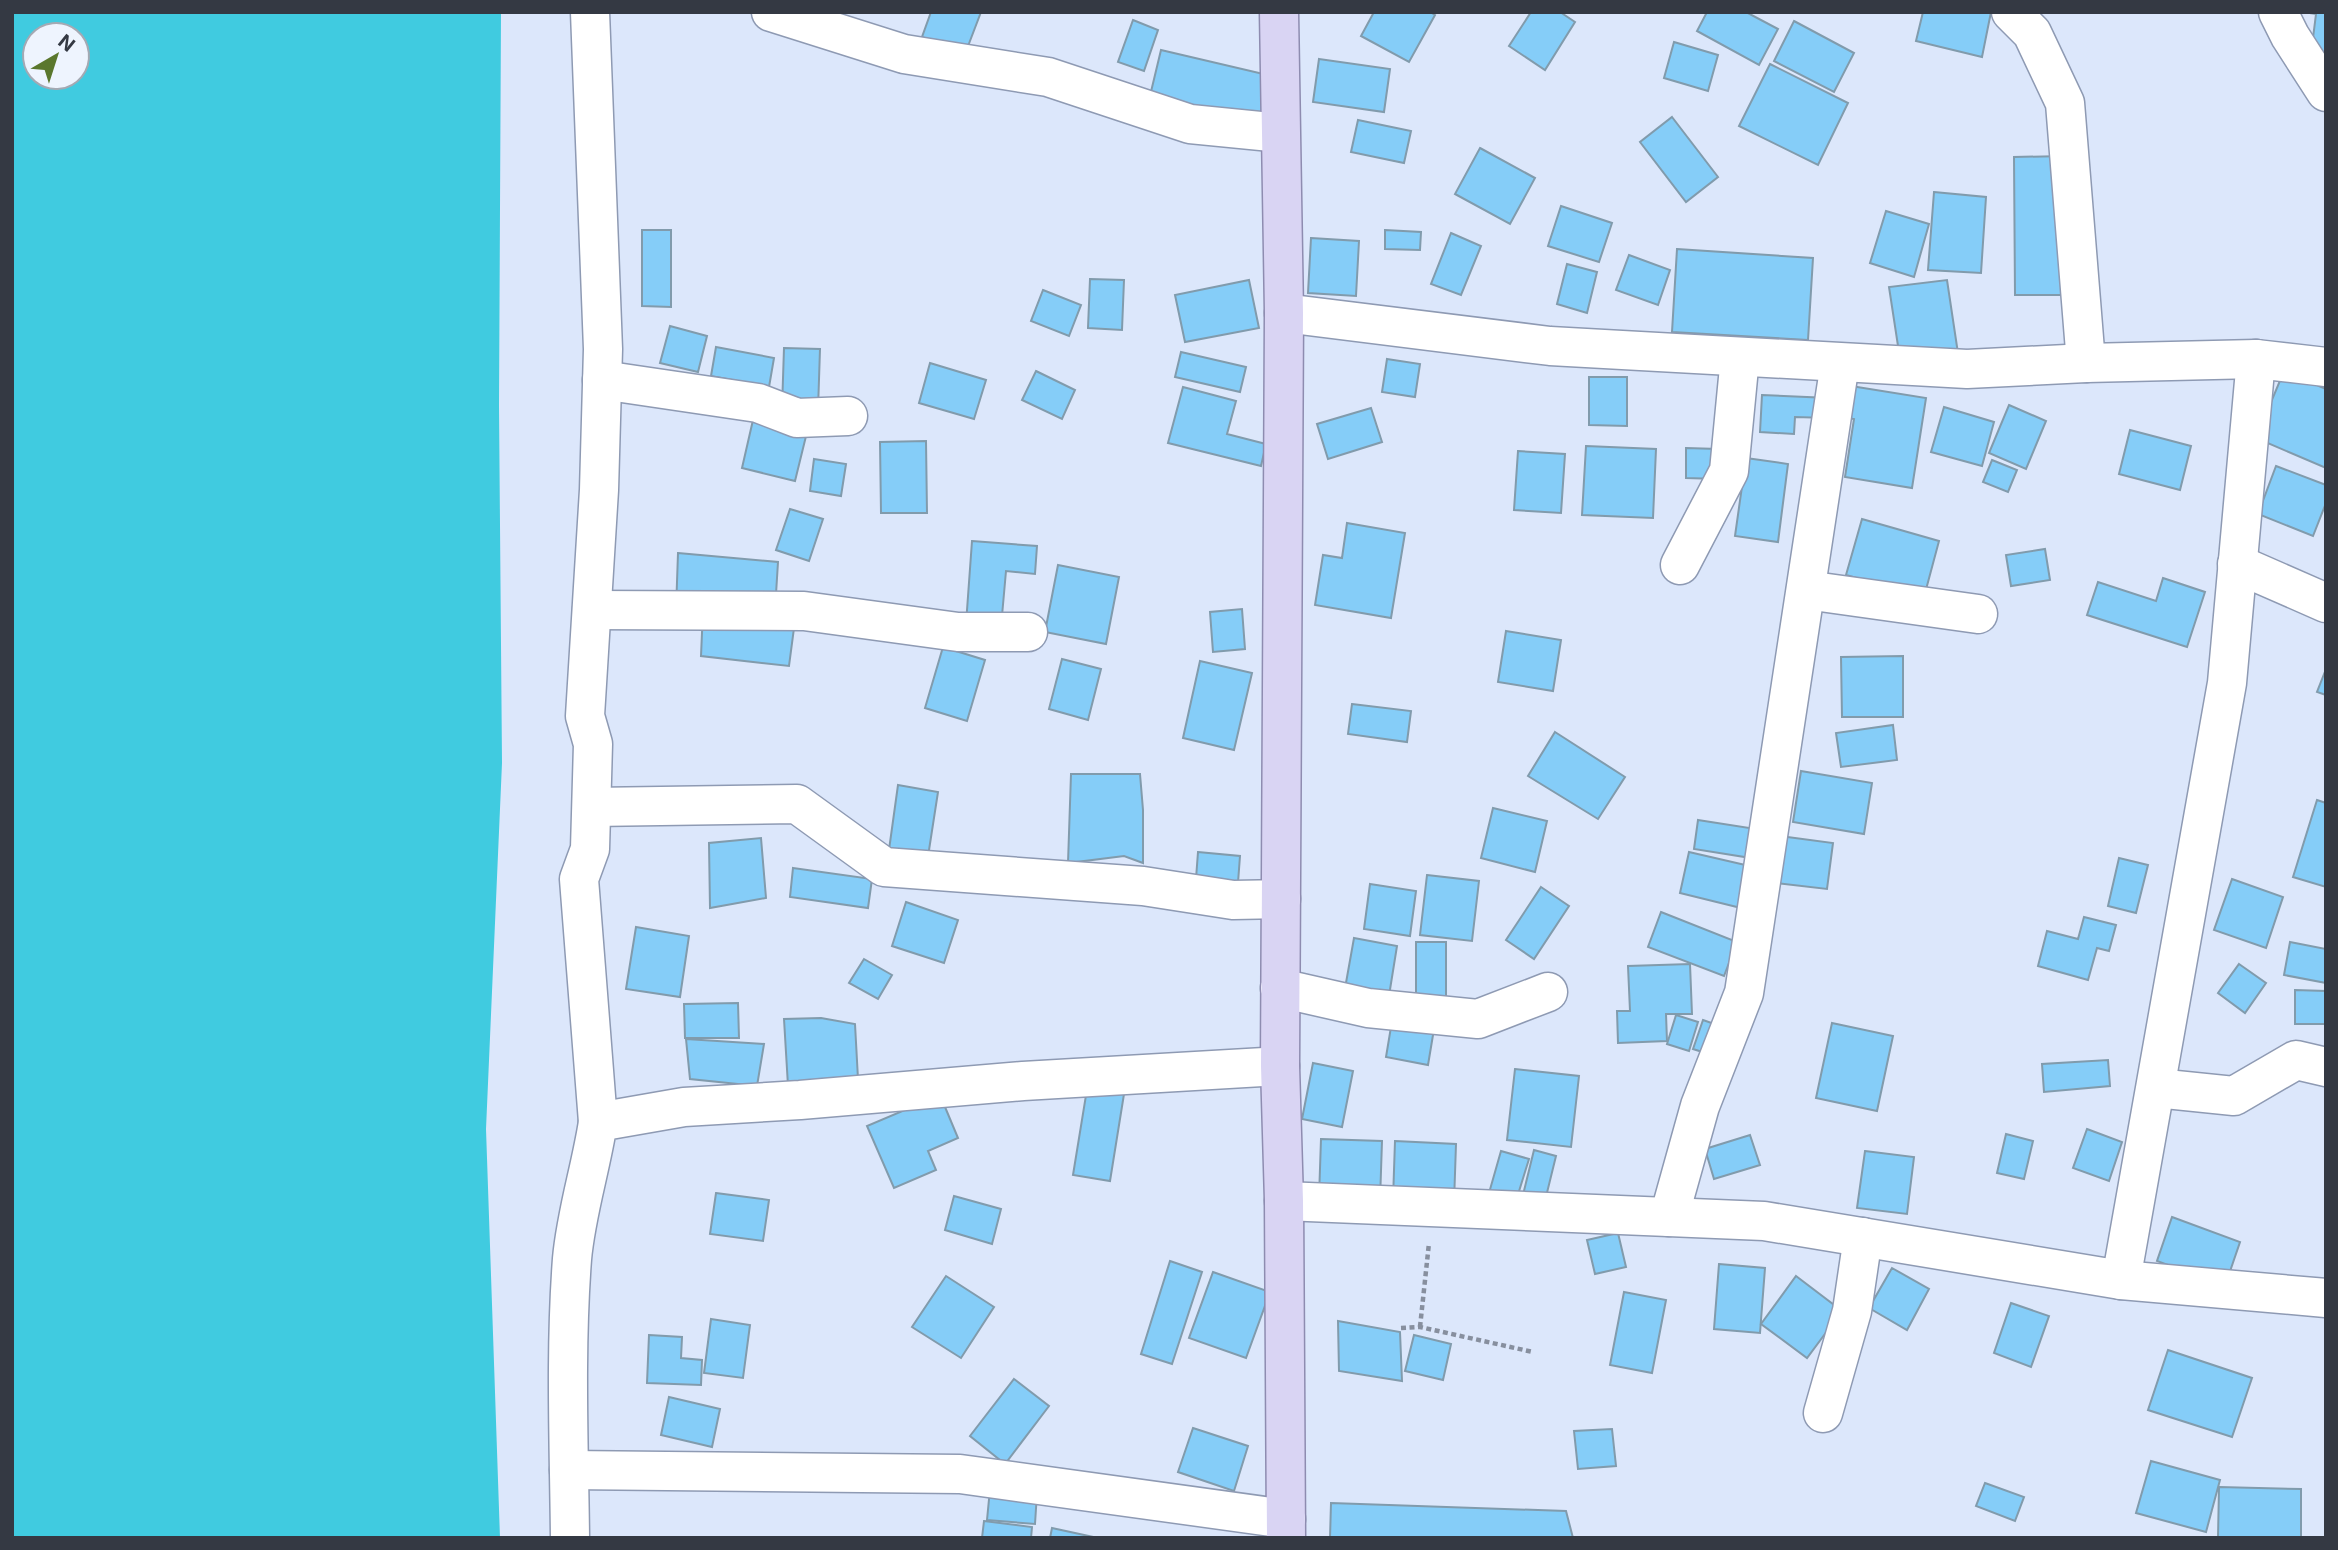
<svg xmlns="http://www.w3.org/2000/svg" width="2338" height="1550" viewBox="0 0 2338 1550" font-family="Inter,sans-serif">
<rect width="100%" height="100%" fill="#dce7fb"/>
<path fill="#40cbe0" fill-rule="evenodd" d="M12,12H501L499,406L502,763L486,1129L500,1538H12ZM35,35H77V77H35Z"/>
<g fill="#85cdf8" stroke="#819bac" stroke-width="2">
<path d="M931,12H981L965,54L922,37Z"/>
<path d="M1374,12H1430L1435,15L1409,62L1361,36Z"/>
<path d="M1531,12H1560L1575,22L1545,70L1509,46Z"/>
<path d="M1707,12H1746L1778,29L1759,65L1697,31Z"/>
<path d="M1923,12H1991L1982,57L1916,41Z"/>
<path d="M2303,12H2326V64L2310,62L2316,14Z"/>
<path d="M1133,20L1158,30L1144,71L1118,62Z"/>
<path d="M1794,21L1854,53L1834,92L1774,61Z"/>
<path d="M1674,42L1718,55L1708,91L1664,78Z"/>
<path d="M1161,50L1272,76L1260,126L1149,100Z"/>
<path d="M1319,59L1390,69L1384,112L1313,102Z"/>
<path d="M1770,64L1848,103L1818,165L1739,126Z"/>
<path d="M1672,117L1718,177L1686,202L1640,142Z"/>
<path d="M1358,120L1411,131L1404,163L1351,152Z"/>
<path d="M1480,148L1535,178L1510,224L1455,194Z"/>
<path d="M2064,156L2065,295H2015L2014,157Z"/>
<path d="M1934,192L1986,197L1981,273L1928,270Z"/>
<path d="M1561,206L1612,223L1599,262L1548,246Z"/>
<path d="M1886,211L1929,224L1914,277L1870,263Z"/>
<path d="M642,230H671V307L642,306Z"/>
<path d="M1385,230L1421,232L1420,250L1385,249Z"/>
<path d="M1451,233L1481,246L1461,295L1431,284Z"/>
<path d="M1311,238L1359,241L1356,296L1308,293Z"/>
<path d="M1677,249L1813,258L1808,340L1672,332Z"/>
<path d="M1629,255L1670,270L1658,305L1616,290Z"/>
<path d="M1567,264L1597,272L1587,313L1557,304Z"/>
<path d="M1090,279L1124,280L1122,330L1088,328Z"/>
<path d="M1249,280L1259,328L1185,342L1175,295Z"/>
<path d="M1947,280L1959,360L1900,359L1889,287Z"/>
<path d="M1043,290L1081,305L1069,336L1031,321Z"/>
<path d="M670,326L707,336L698,372L660,363Z"/>
<path d="M716,347L774,358L769,387L711,376Z"/>
<path d="M784,348L820,349L818,410L782,409Z"/>
<path d="M1181,352L1246,367L1240,392L1175,377Z"/>
<path d="M1387,359L1420,364L1415,397L1382,392Z"/>
<path d="M930,363L986,380L974,419L919,403Z"/>
<path d="M1036,371L1075,390L1062,419L1022,400Z"/>
<path d="M2284,371L2326,389V468L2256,438Z"/>
<path d="M1589,377H1627V426L1589,425Z"/>
<path d="M1851,386L1926,398L1912,488L1845,477L1854,419L1846,418Z"/>
<path d="M1183,387L1236,401L1227,434L1266,444L1261,466L1168,443Z"/>
<path d="M1762,395L1829,398L1828,418L1795,417L1794,434L1760,432Z"/>
<path d="M2009,405L2046,421L2026,469L1989,453Z"/>
<path d="M1944,407L1994,422L1982,466L1931,452Z"/>
<path d="M1371,408L1382,442L1328,459L1317,424Z"/>
<path d="M753,420L807,432L795,481L742,468Z"/>
<path d="M2130,430L2191,446L2180,490L2119,474Z"/>
<path d="M926,441L927,513H881L880,442Z"/>
<path d="M1586,446L1656,449L1653,518L1582,515Z"/>
<path d="M1686,448L1718,449V479L1686,478Z"/>
<path d="M1518,451L1565,454L1561,513L1514,510Z"/>
<path d="M1746,458L1788,464L1778,542L1735,536Z"/>
<path d="M814,459L846,464L841,496L810,491Z"/>
<path d="M1992,460L2017,470L2008,492L1983,482Z"/>
<path d="M2276,466L2326,485V503L2313,536L2258,514Z"/>
<path d="M790,509L823,519L809,561L776,550Z"/>
<path d="M1862,519L1939,541L1924,597L1846,575Z"/>
<path d="M1347,523L1405,533L1391,618L1315,605L1323,555L1342,558Z"/>
<path d="M972,541L1037,546L1035,574L1006,571L1001,627L966,624Z"/>
<path d="M2045,549L2050,580L2011,586L2006,555Z"/>
<path d="M678,553L778,562L775,610L676,611Z"/>
<path d="M1058,565L1119,577L1106,644L1045,632Z"/>
<path d="M2163,578L2205,592L2187,647L2087,615L2098,582L2156,601Z"/>
<path d="M1242,609L1245,649L1213,652L1210,612Z"/>
<path d="M703,610L796,613L789,666L701,656Z"/>
<path d="M1506,631L1561,640L1553,691L1498,682Z"/>
<path d="M943,647L985,660L967,721L925,708Z"/>
<path d="M1903,656V717H1842L1841,657Z"/>
<path d="M1062,659L1101,669L1088,720L1049,709Z"/>
<path d="M1200,661L1252,673L1234,750L1183,738Z"/>
<path d="M2326,669V695L2317,692Z"/>
<path d="M1352,704L1411,711L1407,742L1348,734Z"/>
<path d="M1893,725L1897,760L1841,767L1836,733Z"/>
<path d="M1555,732L1625,777L1598,819L1528,776Z"/>
<path d="M1801,771L1872,783L1864,834L1793,822Z"/>
<path d="M1071,774H1140L1143,810V863L1124,856L1068,863Z"/>
<path d="M898,785L938,792L927,863L888,857Z"/>
<path d="M2317,800L2326,803V887L2293,877Z"/>
<path d="M1493,808L1547,821L1535,872L1481,858Z"/>
<path d="M1698,820L1756,829L1751,858L1694,849Z"/>
<path d="M1780,836L1833,843L1827,889L1775,883Z"/>
<path d="M761,838L766,898L710,908L709,843Z"/>
<path d="M1198,852L1240,856L1237,896L1195,892Z"/>
<path d="M1689,852L1754,867L1745,909L1680,893Z"/>
<path d="M2119,858L2148,865L2136,913L2108,906Z"/>
<path d="M793,868L872,879L868,908L790,897Z"/>
<path d="M1427,875L1479,881L1472,941L1420,935Z"/>
<path d="M2232,879L2283,897L2266,948L2214,930Z"/>
<path d="M1370,884L1416,891L1410,936L1364,929Z"/>
<path d="M1541,887L1569,906L1534,959L1506,940Z"/>
<path d="M906,902L958,920L944,963L892,946Z"/>
<path d="M1661,912L1737,942L1724,976L1648,947Z"/>
<path d="M2084,917L2116,925L2109,951L2097,948L2088,980L2038,966L2047,931L2078,939Z"/>
<path d="M636,927L689,936L680,997L626,989Z"/>
<path d="M1354,938L1397,946L1388,1002L1344,994Z"/>
<rect x="1416" y="942" width="30" height="66"/>
<path d="M2290,942L2326,949V983L2284,975Z"/>
<path d="M864,959L892,975L878,999L849,983Z"/>
<path d="M1690,964L1692,1014H1666L1667,1041L1618,1043L1617,1011H1630L1628,966Z"/>
<path d="M2239,964L2266,983L2245,1013L2218,993Z"/>
<path d="M2295,990L2326,991V1024H2295Z"/>
<path d="M738,1003L739,1038H685L684,1004Z"/>
<path d="M1393,1015L1435,1023L1428,1065L1386,1057Z"/>
<path d="M1676,1015L1698,1022L1689,1051L1667,1044Z"/>
<path d="M821,1018L855,1024L858,1079L788,1086L784,1019Z"/>
<path d="M1703,1020L1723,1027L1712,1055L1693,1049Z"/>
<path d="M1832,1023L1893,1036L1877,1111L1816,1098Z"/>
<path d="M686,1039L764,1044L757,1086L690,1079Z"/>
<path d="M2108,1060L2110,1086L2044,1092L2042,1064Z"/>
<path d="M1313,1063L1353,1071L1342,1127L1302,1119Z"/>
<path d="M1515,1069L1579,1076L1571,1147L1507,1140Z"/>
<path d="M1087,1089L1124,1094L1110,1181L1073,1175Z"/>
<path d="M940,1095L958,1138L928,1151L936,1170L894,1188L867,1126Z"/>
<path d="M2087,1129L2122,1142L2109,1181L2073,1168Z"/>
<path d="M2006,1134L2033,1141L2024,1179L1997,1173Z"/>
<path d="M1750,1135L1760,1165L1714,1179L1705,1149Z"/>
<path d="M1321,1139L1382,1141L1380,1201L1319,1198Z"/>
<path d="M1395,1141L1456,1144L1454,1203L1393,1200Z"/>
<path d="M1534,1150L1556,1156L1543,1209L1521,1203Z"/>
<path d="M1501,1151L1529,1159L1516,1201L1489,1193Z"/>
<path d="M1865,1151L1914,1157L1907,1214L1857,1208Z"/>
<path d="M716,1193L769,1200L763,1241L710,1234Z"/>
<path d="M954,1196L1001,1209L992,1244L945,1230Z"/>
<path d="M2172,1217L2240,1242L2225,1286L2157,1261Z"/>
<path d="M1618,1233L1626,1267L1595,1274L1587,1240Z"/>
<path d="M1170,1261L1202,1272L1172,1364L1141,1354Z"/>
<path d="M1719,1264L1765,1268L1760,1333L1714,1329Z"/>
<path d="M1892,1268L1929,1289L1907,1330L1869,1308Z"/>
<path d="M1213,1272L1270,1292L1246,1358L1189,1338Z"/>
<path d="M946,1276L994,1307L961,1358L912,1327Z"/>
<path d="M1796,1276L1842,1311L1807,1358L1761,1324Z"/>
<path d="M1624,1292L1666,1300L1652,1373L1610,1365Z"/>
<path d="M2011,1303L2049,1316L2031,1367L1994,1353Z"/>
<path d="M711,1319L750,1325L743,1378L704,1373Z"/>
<path d="M1338,1321L1400,1332L1402,1381L1339,1371Z"/>
<path d="M649,1335L682,1337L681,1358L702,1360L701,1385L647,1383Z"/>
<path d="M1414,1335L1451,1344L1443,1380L1405,1371Z"/>
<path d="M2168,1350L2252,1378L2232,1437L2148,1410Z"/>
<path d="M1014,1379L1049,1406L1005,1464L970,1436Z"/>
<path d="M669,1397L720,1409L712,1447L661,1435Z"/>
<path d="M1193,1428L1248,1446L1234,1491L1178,1472Z"/>
<path d="M1612,1429L1616,1466L1578,1469L1574,1431Z"/>
<path d="M2151,1461L2220,1480L2206,1532L2136,1513Z"/>
<path d="M1985,1483L2024,1497L2015,1521L1976,1506Z"/>
<path d="M2219,1487L2301,1489V1538H2218Z"/>
<path d="M990,1489L1037,1493L1035,1524L987,1520Z"/>
<path d="M1331,1503L1566,1511L1573,1538H1330Z"/>
<path d="M984,1521L1032,1527L1031,1538H982Z"/>
<path d="M1052,1528L1098,1538H1050Z"/>
</g>
<g fill="none" stroke-linecap="round" stroke-linejoin="round">
<g stroke="#8e9ab3" stroke-width="41">
<g id="minor">
<path d="M590,12L603,349L599,490L585,716L593,744L590,849L579,879L598,1122"/>
<path d="M771,12L904,54L1048,77L1190,124L1280,133"/>
<path d="M2011,12L2032,33L2065,103L2086,363"/>
<path d="M2278,12L2290,36L2326,92"/>
<path d="M1284,313L1550,346L1967,369L2086,363L2256,359L2326,367"/>
<path d="M602,380L758,403L797,418L848,416"/>
<path d="M2237,564L2326,603"/>
<path d="M1680,565L1729,471L1740,357"/>
<path d="M1806,590L1978,614"/>
<path d="M592,610L804,611L958,632H1028"/>
<path d="M592,807L797,804L884,867L1143,886L1233,900L1281,899"/>
<path d="M1280,988L1368,1008L1478,1019L1548,992"/>
<path d="M2156,1088L2234,1096L2296,1060L2326,1067"/>
<path d="M1284,1201L1764,1221L2121,1280L2227,683L2256,359"/>
<path d="M1669,1217L1700,1106L1744,993L1840,363"/>
<path d="M2121,1280L2326,1298"/>
<path d="M1823,1413L1852,1311L1863,1237"/>
<path d="M569,1470L960,1474L1286,1519"/>
<path d="M570,1538C569,1445 565,1352 572,1259C576,1213 591,1168 598,1122L684,1107L800,1100L1023,1081L1280,1066"/>
</g>
</g>
<g stroke="#8e8cb0" stroke-width="41">
<path id="major" d="M1279,12L1284,313L1280,1066L1284,1201L1286,1538"/>
</g>
<g stroke="#878f9e" stroke-width="4.5" stroke-dasharray="5 3.5" stroke-linecap="butt">
<path d="M1420,1327L1429,1243"/>
<path d="M1401,1328L1420,1327L1533,1352"/>
</g>
<use href="#minor" stroke="#fff" stroke-width="38"/>
<use href="#major" stroke="#d9d4f3" stroke-width="38"/>
</g>
<rect width="2338" height="1550" fill="none" stroke="#343943" stroke-width="28"/>
<g transform="translate(56 56) rotate(39)"><circle r="33" fill="#eef4fe" stroke="#a4a9b3" stroke-width="2"/>
<path d="M0-5L12 26L0 18L-12 26Z" fill="#5a772d"/>
<text y="-10" font-size="19" font-weight="bold" text-anchor="middle" fill="#343943">N</text>
</g>
</svg>
